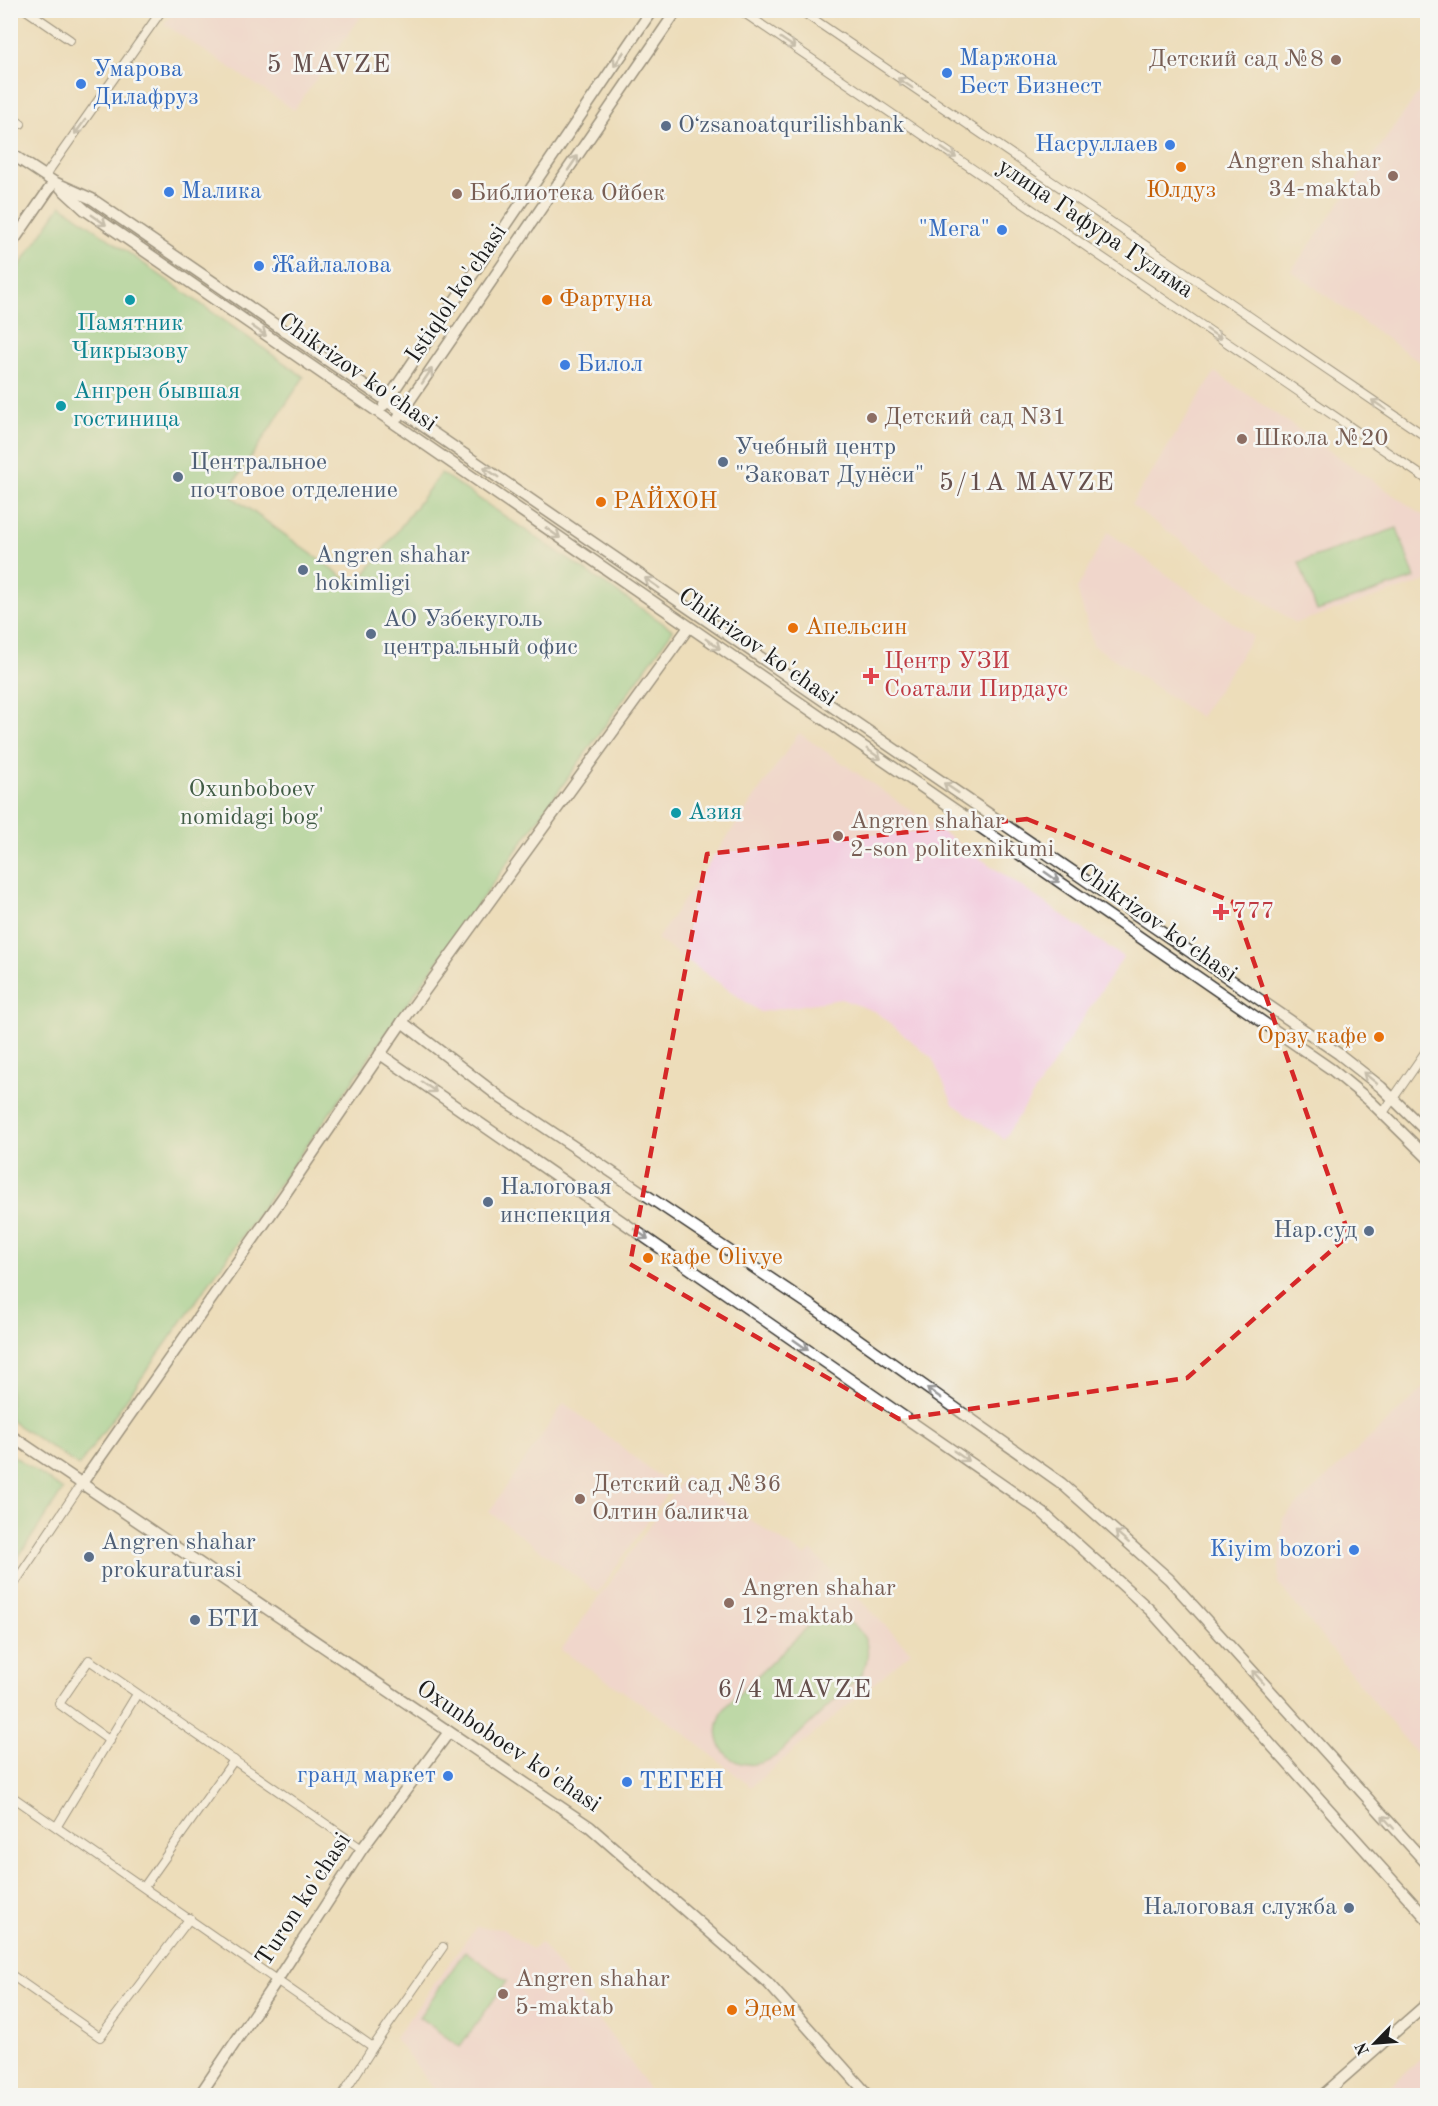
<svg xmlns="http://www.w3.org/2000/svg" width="1438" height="2106" viewBox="0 0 1438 2106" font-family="'Old Standard TT',serif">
<rect width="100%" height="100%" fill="#f6f6f2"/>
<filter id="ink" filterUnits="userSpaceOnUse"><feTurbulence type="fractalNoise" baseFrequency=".0167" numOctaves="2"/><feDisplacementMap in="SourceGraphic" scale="12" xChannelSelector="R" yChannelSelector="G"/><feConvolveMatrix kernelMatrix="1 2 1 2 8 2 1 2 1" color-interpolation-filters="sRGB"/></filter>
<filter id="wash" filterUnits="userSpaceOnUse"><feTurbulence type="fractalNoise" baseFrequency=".008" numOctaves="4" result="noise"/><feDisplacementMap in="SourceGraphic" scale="24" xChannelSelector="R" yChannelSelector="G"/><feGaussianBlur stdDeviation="1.35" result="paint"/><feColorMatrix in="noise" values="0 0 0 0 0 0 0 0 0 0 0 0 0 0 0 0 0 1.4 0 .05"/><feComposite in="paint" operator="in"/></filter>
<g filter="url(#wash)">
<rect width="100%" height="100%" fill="#edddba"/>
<g fill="#f3cfdf">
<path d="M174,11V10L365,11L294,110L164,24Z"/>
<path d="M1427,81V367L1291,271Z"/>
<path d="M1215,372L1427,518V581L1295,623L1131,505Z"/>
<path d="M1108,532L1253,637L1200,717L1093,645L1077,589Z"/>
<path d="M799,733L1123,957L1004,1139L953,1104L932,1058L876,1012L841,999L760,1012L657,939Z"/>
<path d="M1427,1385V1767L1278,1583L1283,1518Z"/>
<path d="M564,1403L672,1486L598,1593L489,1512Z"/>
<path d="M685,1476L805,1556L811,1550L911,1652L751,1787L678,1728L561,1650Z"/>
<path d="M476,1927L503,1929L531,1949L541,1943L635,2068L651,2095H438L395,2038Z"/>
<path d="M1427,2052V2095H1380Z"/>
</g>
<g fill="#85d291" stroke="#507756" stroke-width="1.5">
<path d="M61,205L304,377L227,493L356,586L441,473L673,630L79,1466L10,1420V280Z"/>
<path d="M1397,528L1415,578L1317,611L1299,562Z"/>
<path d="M11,1454L63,1490L11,1568Z"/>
<path d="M824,1618C859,1617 877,1642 862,1674L776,1756C737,1782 699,1743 727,1705L812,1623Z"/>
<path d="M465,1951L507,1981L460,2047L419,2017Z"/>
</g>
</g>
<g filter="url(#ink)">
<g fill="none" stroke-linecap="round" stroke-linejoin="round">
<g stroke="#3b3934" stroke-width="10">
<g id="street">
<path d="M26,10L70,40"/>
<path d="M740,10L1428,480"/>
<path d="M800,10L1428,438"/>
<path d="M10,116L21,124"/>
<path d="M45,176L162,10"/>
<path d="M1383,1113L1428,1048"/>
<path d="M10,1590L82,1483"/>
<path d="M110,1741L59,1704L89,1660L362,1849"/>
<path d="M10,1795L373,2047"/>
<path d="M57,1826L137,1694"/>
<path d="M144,1887L234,1760"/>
<path d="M10,1974L100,2037L190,1918"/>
<path d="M342,2096L373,2047L443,1947"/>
</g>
</g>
<g stroke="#3b3934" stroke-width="13">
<g id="secondary">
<path d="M10,153L54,182L92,199L1339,1054L1381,1087L1428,1133"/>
<path d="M61,188L85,210L1331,1069L1370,1101L1428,1158"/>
<path d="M10,246L54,182"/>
<path d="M384,405L652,10"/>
<path d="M399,416L677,10"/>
<path d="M402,1022L501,1098L810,1305L1061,1483L1169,1579L1428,1865"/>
<path d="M380,1054L1043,1513L1150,1610L1428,1920"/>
<path d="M10,1435L590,1827L768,1983L869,2096"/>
<path d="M82,1483L285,1194L402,1022L689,627"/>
<path d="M199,2096L277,1980L362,1849L449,1732"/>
<path d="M1322,2096L1428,2003"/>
</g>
</g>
<use href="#street" stroke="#fff" stroke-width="8"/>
<use href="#secondary" stroke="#fff" stroke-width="10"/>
</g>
<defs><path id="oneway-shaft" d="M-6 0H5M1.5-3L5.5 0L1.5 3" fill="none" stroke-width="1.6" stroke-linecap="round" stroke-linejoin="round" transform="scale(1.5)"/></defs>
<g stroke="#999">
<use href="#oneway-shaft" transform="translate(788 43) rotate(34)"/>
<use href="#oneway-shaft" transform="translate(619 59) rotate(124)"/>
<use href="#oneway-shaft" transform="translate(905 83) rotate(-146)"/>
<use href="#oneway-shaft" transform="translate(80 127) rotate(126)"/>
<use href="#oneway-shaft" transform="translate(949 153) rotate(34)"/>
<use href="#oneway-shaft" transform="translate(573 163) rotate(-56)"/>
<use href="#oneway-shaft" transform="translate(99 220) rotate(35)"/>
<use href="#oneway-shaft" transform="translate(259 331) rotate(35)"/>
<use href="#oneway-shaft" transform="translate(1214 334) rotate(34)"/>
<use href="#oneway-shaft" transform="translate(427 376) rotate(-56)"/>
<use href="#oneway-shaft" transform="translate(1379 405) rotate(-146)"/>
<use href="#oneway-shaft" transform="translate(491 472) rotate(-145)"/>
<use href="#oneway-shaft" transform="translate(553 533) rotate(35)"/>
<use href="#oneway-shaft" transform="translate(652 583) rotate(-145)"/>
<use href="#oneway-shaft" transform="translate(713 644) rotate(35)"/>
<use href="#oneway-shaft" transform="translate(874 754) rotate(35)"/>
<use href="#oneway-shaft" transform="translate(951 788) rotate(-146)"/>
<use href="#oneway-shaft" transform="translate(1052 877) rotate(35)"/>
<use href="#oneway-shaft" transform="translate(1370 1078) rotate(-141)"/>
<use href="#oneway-shaft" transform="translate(429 1087) rotate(35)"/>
<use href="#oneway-shaft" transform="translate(641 1234) rotate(35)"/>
<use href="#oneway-shaft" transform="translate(801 1345) rotate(35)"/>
<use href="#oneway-shaft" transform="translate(934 1393) rotate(-145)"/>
<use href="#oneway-shaft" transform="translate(961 1456) rotate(35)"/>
<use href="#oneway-shaft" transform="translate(1122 1537) rotate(-139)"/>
<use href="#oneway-shaft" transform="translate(1258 1677) rotate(-132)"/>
<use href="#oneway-shaft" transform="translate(1388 1822) rotate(-132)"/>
</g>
</g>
<path d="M0 0H1438V2106H0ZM1027,819L1233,902L1349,1235L1187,1378L899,1419L630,1264L707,854Z" fill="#edddba" fill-opacity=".55" fill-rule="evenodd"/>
<path fill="none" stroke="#d62828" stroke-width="4.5" stroke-dasharray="12 8" stroke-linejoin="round" d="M1027,819L1233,902L1349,1235L1187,1378L899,1419L630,1264L707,854Z"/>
<g fill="#8d6e63" stroke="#f6f6f2" stroke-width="2">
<circle cx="1336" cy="60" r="6"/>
<circle cx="1393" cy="176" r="6"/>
<circle cx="457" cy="194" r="6"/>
<circle cx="872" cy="418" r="6"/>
<circle cx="1242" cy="439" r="6"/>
<circle cx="838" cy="836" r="6"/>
<circle cx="580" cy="1499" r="6"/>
<circle cx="729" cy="1603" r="6"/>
<circle cx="503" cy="1994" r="6"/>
</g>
<g fill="#3f7fe0" stroke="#f6f6f2" stroke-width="2">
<circle cx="947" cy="73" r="6"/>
<circle cx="81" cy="84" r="6"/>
<circle cx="1170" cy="145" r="6"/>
<circle cx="169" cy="192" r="6"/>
<circle cx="1002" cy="230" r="6"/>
<circle cx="259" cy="266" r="6"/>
<circle cx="565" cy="365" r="6"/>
<circle cx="1354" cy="1550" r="6"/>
<circle cx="448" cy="1776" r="6"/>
<circle cx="627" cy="1782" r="6"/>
</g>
<g fill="#5c6f8a" stroke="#f6f6f2" stroke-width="2">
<circle cx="666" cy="126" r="6"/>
<circle cx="723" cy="462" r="6"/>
<circle cx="178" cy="477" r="6"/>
<circle cx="303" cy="570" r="6"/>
<circle cx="371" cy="634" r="6"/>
<circle cx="488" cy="1202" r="6"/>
<circle cx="1369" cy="1231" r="6"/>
<circle cx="89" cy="1557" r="6"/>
<circle cx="195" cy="1620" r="6"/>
<circle cx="1349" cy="1908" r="6"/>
</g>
<g fill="#e8710a" stroke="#f6f6f2" stroke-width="2">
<circle cx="1181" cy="167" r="6"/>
<circle cx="547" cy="300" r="6"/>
<circle cx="601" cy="502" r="6"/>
<circle cx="793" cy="628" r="6"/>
<circle cx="1379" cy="1037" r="6"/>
<circle cx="648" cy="1258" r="6"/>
<circle cx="732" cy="2010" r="6"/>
</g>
<g fill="#0f9aa8" stroke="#f6f6f2" stroke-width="2">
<circle cx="130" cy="300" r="6"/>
<circle cx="61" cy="406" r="6"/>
<circle cx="676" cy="813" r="6"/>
</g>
<g fill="#e0444e" stroke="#f6f6f2" stroke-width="2">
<path d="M868 667h6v6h6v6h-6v6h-6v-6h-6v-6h6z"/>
<path d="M1218 903h6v6h6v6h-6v6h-6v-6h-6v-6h6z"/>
</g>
<g text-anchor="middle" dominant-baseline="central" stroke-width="5" stroke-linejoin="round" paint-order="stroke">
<g font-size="24" fill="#366cbe" stroke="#f6f6f2" text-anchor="start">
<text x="959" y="59">Маржона<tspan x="959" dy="28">Бест Бизнест</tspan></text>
<text x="93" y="70">Умарова<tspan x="93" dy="28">Дилафруз</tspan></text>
<text x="1158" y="145" text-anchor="end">Насруллаев</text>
<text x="181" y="192">Малика</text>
<text x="990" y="230" text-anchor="end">"Мега"</text>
<text x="271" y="266">Жайлалова</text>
<text x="577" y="365">Билол</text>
<text x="1342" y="1550" text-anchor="end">Kiyim bozori</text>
<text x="436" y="1776" text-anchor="end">гранд маркет</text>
<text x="639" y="1782">ТЕГЕН</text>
</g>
<g font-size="24" fill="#785e54" stroke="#f6f6f2" text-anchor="start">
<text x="1324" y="60" text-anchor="end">Детский сад №8</text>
<text x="1381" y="162" text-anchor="end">Angren shahar<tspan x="1381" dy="28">34-maktab</tspan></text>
<text x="469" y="194">Библиотека Ойбек</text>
<text x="884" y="418">Детский сад N31</text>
<text x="1254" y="439">Школа №20</text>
<text x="850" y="822">Angren shahar<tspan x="850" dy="28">2-son politexnikumi</tspan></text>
<text x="592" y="1485">Детский сад №36<tspan x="592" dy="28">Олтин баликча</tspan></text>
<text x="741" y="1589">Angren shahar<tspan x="741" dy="28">12-maktab</tspan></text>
<text x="515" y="1980">Angren shahar<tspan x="515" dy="28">5-maktab</tspan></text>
</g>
<g font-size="24" fill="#4e5e75" stroke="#f6f6f2" text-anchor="start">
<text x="678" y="126">Oʻzsanoatqurilishbank</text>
<text x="735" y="448">Учебный центр<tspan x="735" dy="28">"Заковат Дунёси"</tspan></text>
<text x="190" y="463">Центральное<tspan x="190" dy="28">почтовое отделение</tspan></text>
<text x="315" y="556">Angren shahar<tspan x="315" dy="28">hokimligi</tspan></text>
<text x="383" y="620">АО Узбекуголь<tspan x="383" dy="28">центральный офис</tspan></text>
<text x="500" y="1188">Налоговая<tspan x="500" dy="28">инспекция</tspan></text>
<text x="1357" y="1231" text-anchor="end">Нар.суд</text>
<text x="101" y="1543">Angren shahar<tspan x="101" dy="28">prokuraturasi</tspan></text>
<text x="207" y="1620">БТИ</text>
<text x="1337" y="1908" text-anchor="end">Налоговая служба</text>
</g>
<g font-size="24" fill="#c56008" stroke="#f6f6f2" text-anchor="start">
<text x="1181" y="191" text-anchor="middle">Юлдуз</text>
<text x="559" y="300">Фартуна</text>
<text x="613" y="502">РАЙХОН</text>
<text x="805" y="628">Апельсин</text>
<text x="1367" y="1037" text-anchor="end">Орзу кафе</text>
<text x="660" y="1258">кафе Olivye</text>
<text x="744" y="2010">Эдем</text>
</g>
<g font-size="24" fill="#1c1c1c" stroke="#f6f6f2">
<text transform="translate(1095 229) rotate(34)">улица Гафура Гуляма</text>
<text transform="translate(457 294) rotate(-56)">Istiqlol ko'chasi</text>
<text transform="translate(357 373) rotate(35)">Chikrizov ko'chasi</text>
<text transform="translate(757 648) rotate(35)">Chikrizov ko'chasi</text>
<text transform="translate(1157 924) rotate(35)">Chikrizov ko'chasi</text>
<text transform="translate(508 1747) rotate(34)">Oxunboboev ko'chasi</text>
<text transform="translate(304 1900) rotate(-57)">Turon ko'chasi</text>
</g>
<g font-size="24" fill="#0d838f" stroke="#f6f6f2" text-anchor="start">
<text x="130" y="324" text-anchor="middle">Памятник<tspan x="130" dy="28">Чикрызову</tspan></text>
<text x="73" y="392">Ангрен бывшая<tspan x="73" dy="28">гостиница</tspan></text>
<text x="688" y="813">Азия</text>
</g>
<g font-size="24" fill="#be3a42" stroke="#f6f6f2" text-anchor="start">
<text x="884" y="662">Центр УЗИ<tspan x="884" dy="28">Соатали Пирдаус</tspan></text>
<text x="1233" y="912">777</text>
</g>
<g font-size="24" fill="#415c45" stroke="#f6f6f2">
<text x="252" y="790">Oxunboboev<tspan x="252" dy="28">nomidagi bog'</tspan></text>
</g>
<g font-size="26" letter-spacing="1.5" fill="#654f4c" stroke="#f6f6f2">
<text x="329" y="65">5 MAVZE</text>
<text x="1027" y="483">5/1A MAVZE</text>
<text x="795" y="1690">6/4 MAVZE</text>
</g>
</g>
<rect width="1438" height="2106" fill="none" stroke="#f6f6f2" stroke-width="36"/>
<g transform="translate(1375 2043) rotate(245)" stroke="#f6f6f2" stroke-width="4.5" paint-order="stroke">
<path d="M0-4.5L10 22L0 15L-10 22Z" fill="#1c1c1c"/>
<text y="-9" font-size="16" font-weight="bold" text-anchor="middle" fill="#1c1c1c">N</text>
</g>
</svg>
